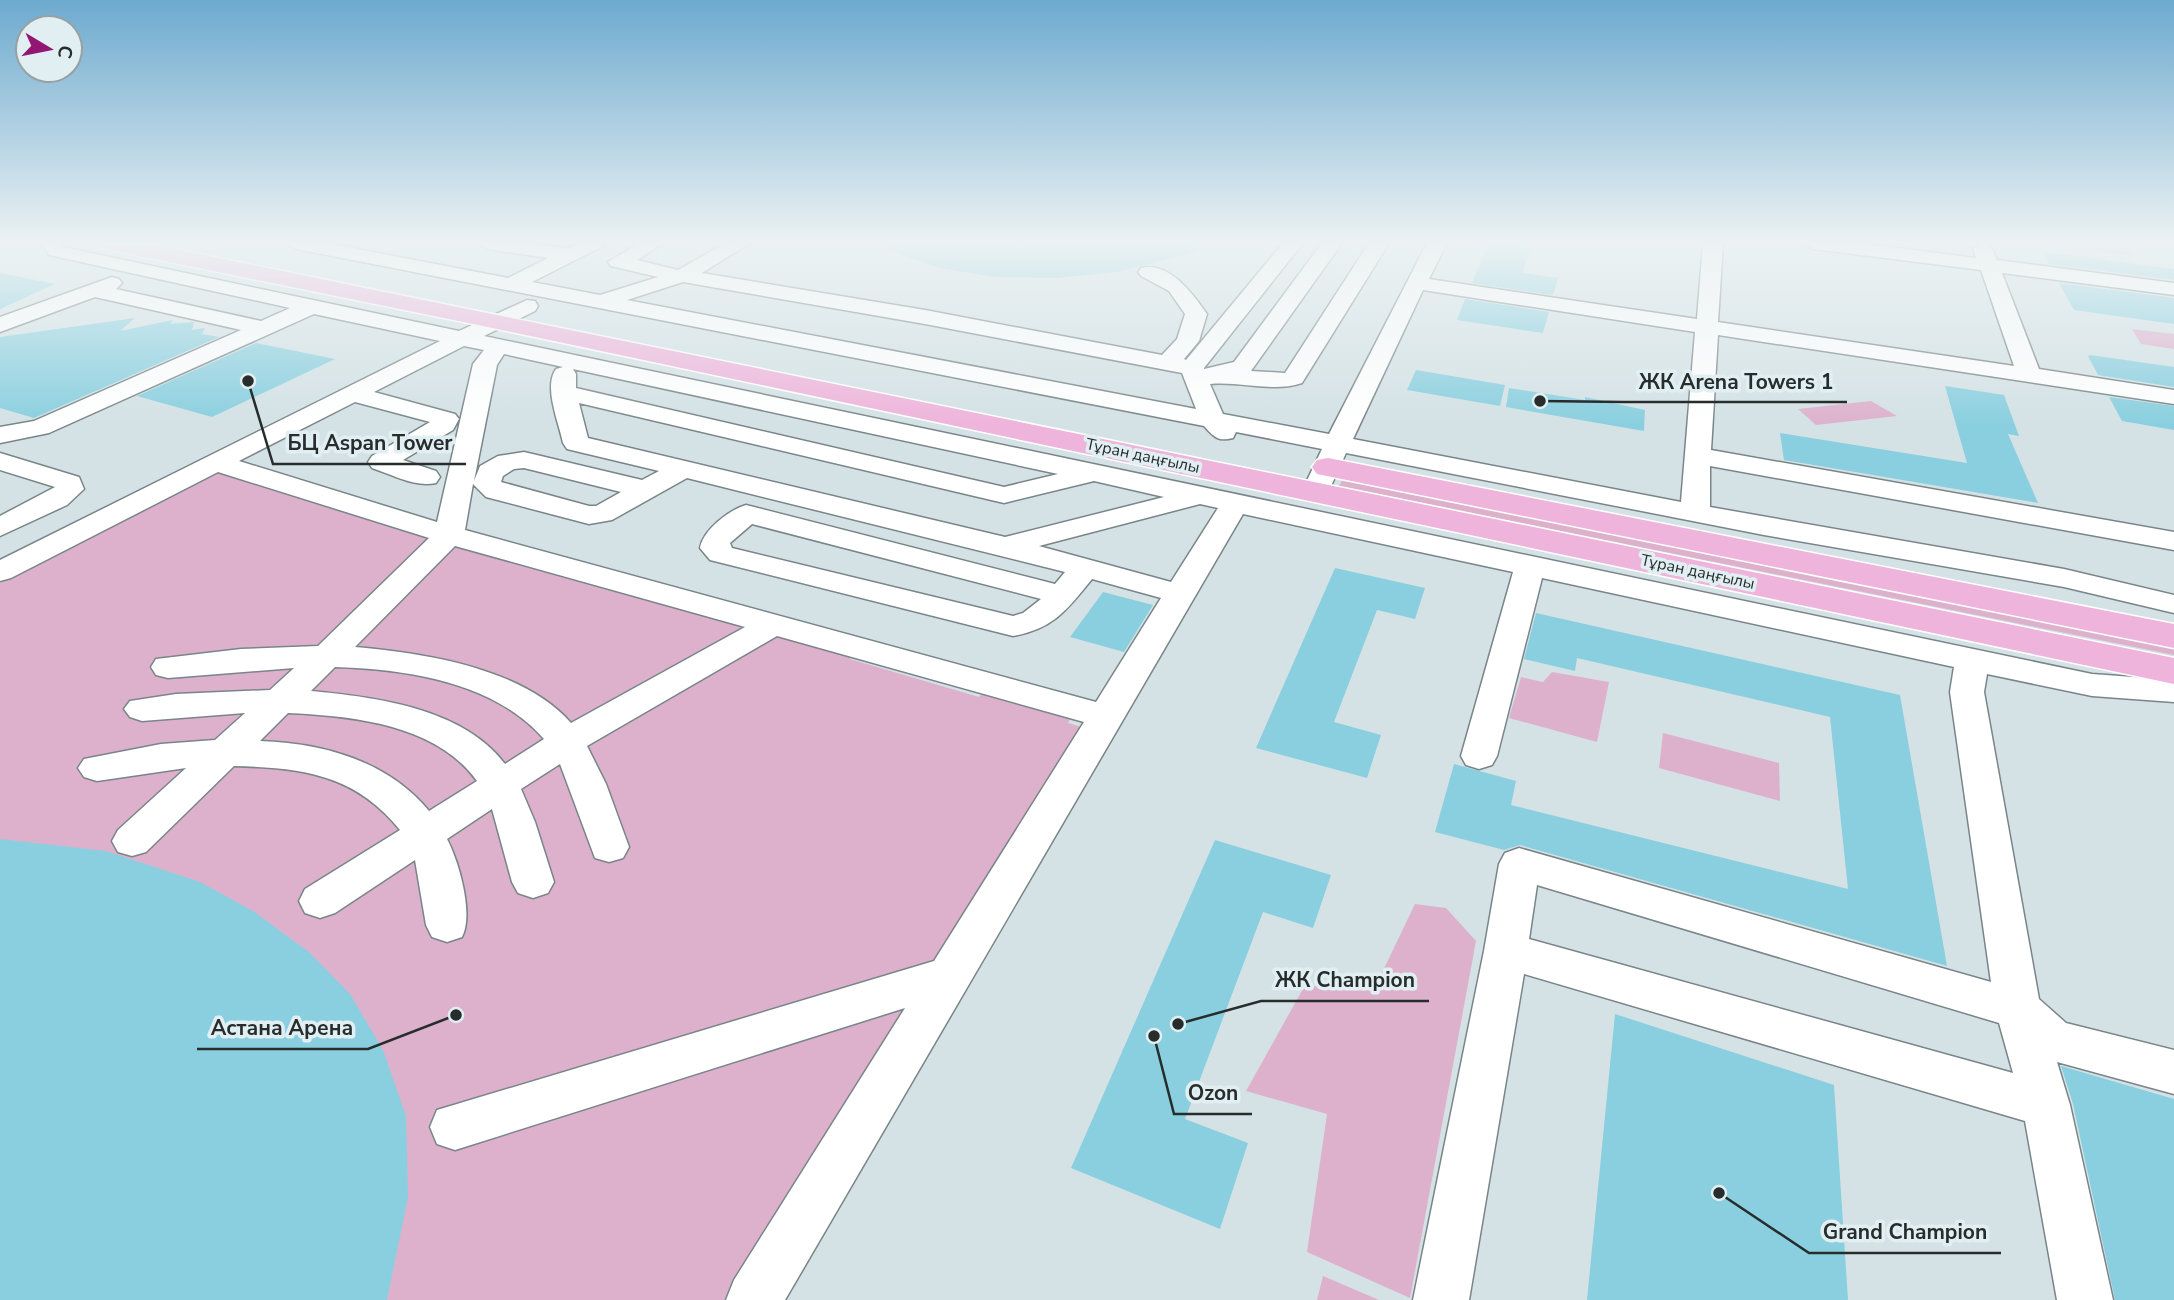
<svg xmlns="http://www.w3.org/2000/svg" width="2174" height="1300" viewBox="0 0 2174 1300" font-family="'Nunito Sans',sans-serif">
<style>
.green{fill:#ddb1cc}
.building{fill:#8acfdf}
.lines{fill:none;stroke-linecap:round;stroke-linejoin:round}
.minor-casing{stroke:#798588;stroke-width:3}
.major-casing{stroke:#fff;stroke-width:3}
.minor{fill:#fff;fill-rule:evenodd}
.major{fill:#efb4db;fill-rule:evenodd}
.labels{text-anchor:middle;stroke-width:7;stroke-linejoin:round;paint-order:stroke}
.far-street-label{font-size:16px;fill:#272c2d;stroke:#e1eff2}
.leader{fill:none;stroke:#272c2d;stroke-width:2.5}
.callout-dot{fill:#272c2d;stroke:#e1eff2;stroke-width:2.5}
.callout-label{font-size:21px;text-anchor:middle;font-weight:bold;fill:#272c2d;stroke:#e1eff2;stroke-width:7;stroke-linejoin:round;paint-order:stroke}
</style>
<rect width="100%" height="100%" fill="#d4e2e5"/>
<path class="green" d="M 2039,243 L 2125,243 L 2134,256 L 2040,244 Z
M 2132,329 L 2174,334 L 2174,349 L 2141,344 Z
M 1871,401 L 1897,416 L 1816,425 L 1798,409 Z
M 216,472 L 763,633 L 767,631 L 853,655 L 850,659 L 979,697 L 983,692 L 1071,717 L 1068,723 L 1089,729 L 735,1300 L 0,1300 L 0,583 Z
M 1343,479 L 2174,646 L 2174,655 L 1339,486 Z
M 1552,672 L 1609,682 L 1597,742 L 1509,718 L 1521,677 L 1543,682 Z
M 1663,733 L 1779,763 L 1780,801 L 1659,768 Z
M 1415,904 L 1446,908 L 1476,941 L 1410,1298 L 1307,1252 L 1327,1114 L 1246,1091 L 1304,987 L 1378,981 Z
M 1323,1276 L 1379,1300 L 1317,1300 Z"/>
<path class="building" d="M 878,243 L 1199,243 L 1200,251 L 1117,272 L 1057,278 L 994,277 L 939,268 L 878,246 Z
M 1489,243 L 1533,243 L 1522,273 L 1558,278 L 1553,295 L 1472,283 Z
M 2043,252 L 2174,269 L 2174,280 L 2049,264 Z
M 0,273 L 55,284 L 0,309 Z
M 2059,283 L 2174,298 L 2174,324 L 2074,310 Z
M 1465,299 L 1549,312 L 1543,333 L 1457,320 Z
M 135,318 L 120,331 L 173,320 L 170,324 L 194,322 L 192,330 L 205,328 L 202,334 L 219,337 L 34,418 L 0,408 L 0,337 Z
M 256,343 L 335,359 L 212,417 L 137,396 Z
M 2090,355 L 2174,367 L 2174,387 L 2098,375 L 2088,356 Z
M 1416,370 L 1505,385 L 1500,406 L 1407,390 Z
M 1945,386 L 2004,395 L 2019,436 L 2008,434 L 2038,503 L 1784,460 L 1780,433 L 1967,463 Z
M 1509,388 L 1585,400 L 1585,397 L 1645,410 L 1644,431 L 1506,407 Z
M 2109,397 L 2174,406 L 2174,430 L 2122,421 Z
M 1335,568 L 1425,588 L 1415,619 L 1377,610 L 1334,722 L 1381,735 L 1367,778 L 1256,748 Z
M 1103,592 L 1153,605 L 1124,652 L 1070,637 Z
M 1536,613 L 1900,695 L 1947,966 L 1520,845 L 1504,850 L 1435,832 L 1454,764 L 1516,781 L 1511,805 L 1848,889 L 1830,717 L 1577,658 L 1575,671 L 1524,659 Z
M 0,839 L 106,851 L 200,882 L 253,911 L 309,952 L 350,994 L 383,1050 L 406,1116 L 408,1197 L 387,1300 L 0,1300 Z
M 1215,840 L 1331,875 L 1313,928 L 1263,912 L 1185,1119 L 1248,1143 L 1220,1229 L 1071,1168 Z
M 1615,1014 L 1834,1085 L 1848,1300 L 1587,1300 Z
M 2061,1066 L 2174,1099 L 2174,1300 L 2115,1300 L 2073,1104 Z"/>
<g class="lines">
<defs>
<path id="minor" d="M 41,243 L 61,243 L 63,247 L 459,331 L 527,300 L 535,301 L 538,306 L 535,311 L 484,336 L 2092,674 L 2174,680 L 2174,702 L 2092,696 L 1987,674 L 1984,692 L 2039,999 L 2066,1023 L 2174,1050 L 2174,1094 L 2057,1062 L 2070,1105 L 2113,1300 L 2057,1300 L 2025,1121 L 1524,974 L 1469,1300 L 1413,1300 L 1484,951 L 1499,864 L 1505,853 L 1519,848 L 1991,982 L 1950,692 L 1954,667 L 1542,578 L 1497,756 L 1492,765 L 1479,769 L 1466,765 L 1461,756 L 1513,572 L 1243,514 L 785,1300 L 726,1300 L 734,1280 L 905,1008 L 455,1150 L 437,1144 L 430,1127 L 437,1110 L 934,961 L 1084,722 L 777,636 L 587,746 L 606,784 L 629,847 L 623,858 L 609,862 L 595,858 L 560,764 L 521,789 L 535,822 L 554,882 L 548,893 L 533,898 L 518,893 L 512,882 L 492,809 L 447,839 C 459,862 474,914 462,937 L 447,942 L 432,937 L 426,925 L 415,860 L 335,913 L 320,918 L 305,913 L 299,901 L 305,889 L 400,830 C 355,774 302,768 234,766 L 146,852 L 132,856 L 118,852 L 112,841 L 118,830 L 186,768 L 97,781 L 84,777 L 78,768 L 84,759 L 161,744 L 215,740 L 245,713 L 142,721 L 130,717 L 124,709 L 130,701 L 176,694 L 270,690 L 294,668 L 168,678 L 156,675 L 151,667 L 156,659 L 241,649 L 318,646 L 429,538 L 218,472 L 11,578 L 0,581 L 0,560 L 440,341 L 314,314 L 49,433 L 0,443 L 0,427 L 34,421 L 241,330 L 95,297 L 0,332 L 0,317 L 112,277 L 119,279 L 122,283 L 116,289 L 261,321 L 290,308 L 49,255 ZM 464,346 L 484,350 L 473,364 L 437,522 L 239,461 L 355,402 L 430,422 L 372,456 L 368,462 L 372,468 C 391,474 415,488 436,483 L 440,477 L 436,471 L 403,460 L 453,430 L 459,419 L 455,414 L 374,392 ZM 504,354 L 563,367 L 556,369 C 543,387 559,423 563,443 L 567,449 L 659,471 L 642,480 L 524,452 L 498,456 L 480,466 L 474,481 L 497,365 ZM 573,369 L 1058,474 L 1004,487 L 576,388 L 576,374 ZM 579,403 L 1004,503 L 1094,481 L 1164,497 L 1005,537 L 588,438 ZM 524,468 L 621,492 L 596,506 L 589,506 L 501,482 L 503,476 L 514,469 ZM 687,478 L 1065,572 L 1055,584 L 746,505 C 729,510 703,530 700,548 L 710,560 L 1013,636 C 1053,629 1067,610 1092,579 L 1161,598 L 1096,702 L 465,530 L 473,484 L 486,497 L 589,524 L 612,520 ZM 1200,504 L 1218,508 L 1171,582 L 1039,546 ZM 752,524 L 1041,599 L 1023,613 L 1013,616 L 732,548 L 730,543 ZM 455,546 L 745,627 L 571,723 C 523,668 424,653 355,647 ZM 335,667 C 405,669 495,682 544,739 L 505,764 C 463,708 375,697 311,691 ZM 288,713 C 352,716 436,724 477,781 L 429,811 C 388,761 323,743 260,741 ZM 1537,885 L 1999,1023 L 2013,1073 L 1529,939 Z
M 286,243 L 327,243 L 508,278 L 548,258 L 487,249 L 477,243 L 521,243 L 569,248 L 579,243 L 604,243 L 601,247 L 532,282 L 600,295 L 658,277 L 611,266 L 608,262 L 639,243 L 664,243 L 637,260 L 678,270 L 726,243 L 750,243 L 702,273 L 925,310 L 1162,355 L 1177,339 L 1185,314 L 1169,291 L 1141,276 L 1138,272 L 1141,268 C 1169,261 1193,294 1207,314 L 1199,341 L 1184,359 L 1186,360 L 1283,243 L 1303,243 L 1204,368 L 1204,369 L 1234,362 L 1322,243 L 1342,243 L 1251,371 L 1285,373 L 1369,243 L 1389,243 L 1302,383 C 1272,393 1242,381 1210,384 L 1223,414 L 1329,434 L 1427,243 L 1447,243 L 1429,279 L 1697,319 L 1703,243 L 1723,243 L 1718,322 L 2014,366 L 1981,270 L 1813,249 L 1803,243 L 1859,243 L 1976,258 L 1973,249 L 1983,243 L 1990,245 L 1997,260 L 2174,283 L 2174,295 L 2002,273 L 2039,369 L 2174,390 L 2174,404 L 1718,335 L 1711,450 L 2174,532 L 2174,550 L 1710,466 L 1710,507 L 2064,569 L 2174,595 L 2174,613 L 2064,587 L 1764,535 L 1346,453 L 1326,497 L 1316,499 L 1306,497 L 1302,491 L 1322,449 L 1236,432 L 1233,438 C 1218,442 1214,437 1204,426 L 296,249 ZM 683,282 L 925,324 L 1182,373 L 1196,409 L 627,300 ZM 1423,290 L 1695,332 L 1681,502 L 1353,439 Z
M 0,453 L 79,477 L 84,489 L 67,505 L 0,536 L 0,516 L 55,487 L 0,470 Z"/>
<path id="major" d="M 100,243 L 145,243 L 2174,658 L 2174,684 L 478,325 L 111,250 L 103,248 Z
M 1328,458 L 2174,624 L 2174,648 L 1317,474 L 1312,467 L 1317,460 Z"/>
</defs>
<use href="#minor" class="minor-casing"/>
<use href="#major" class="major-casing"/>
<use href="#minor" class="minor"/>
<use href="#major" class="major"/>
</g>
<linearGradient id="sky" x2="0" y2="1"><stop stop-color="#6daacf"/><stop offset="0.57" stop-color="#ecf2f3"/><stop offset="1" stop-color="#ecf2f3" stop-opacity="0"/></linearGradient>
<rect width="2174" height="425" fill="url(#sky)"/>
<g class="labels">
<g class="far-street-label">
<text transform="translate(1143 455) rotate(12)" y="6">Тұран даңғылы</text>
<text transform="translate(1698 571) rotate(12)" y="6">Тұран даңғылы</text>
</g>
</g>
<path class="leader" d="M1540 401L1624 402H1847M248 381L273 464H466M1178 1024L1261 1001H1429M456 1015L368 1049H197M1154 1036L1174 1114H1252M1719 1193L1809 1253H2001"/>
<g class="callout-dot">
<circle cx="1540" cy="401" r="7"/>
<circle cx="248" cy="381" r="7"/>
<circle cx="1178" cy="1024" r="7"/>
<circle cx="456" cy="1015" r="7"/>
<circle cx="1154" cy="1036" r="7"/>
<circle cx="1719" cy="1193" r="7"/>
</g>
<g class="callout-label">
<text x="1736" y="389">ЖК Arena Towers 1</text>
<text x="370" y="450">БЦ Aspan Tower</text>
<text x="1345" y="987">ЖК Champion</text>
<text x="282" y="1035">Астана Арена</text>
<text x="1213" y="1100">Ozon</text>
<text x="1905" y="1239">Grand Champion</text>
</g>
<g transform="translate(49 49) rotate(100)"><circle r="33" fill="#e1eff2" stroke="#97a1a3" stroke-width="2"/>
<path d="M0-5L12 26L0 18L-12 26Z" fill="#921673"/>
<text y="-10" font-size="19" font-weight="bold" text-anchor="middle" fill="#272c2d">С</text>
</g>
</svg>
